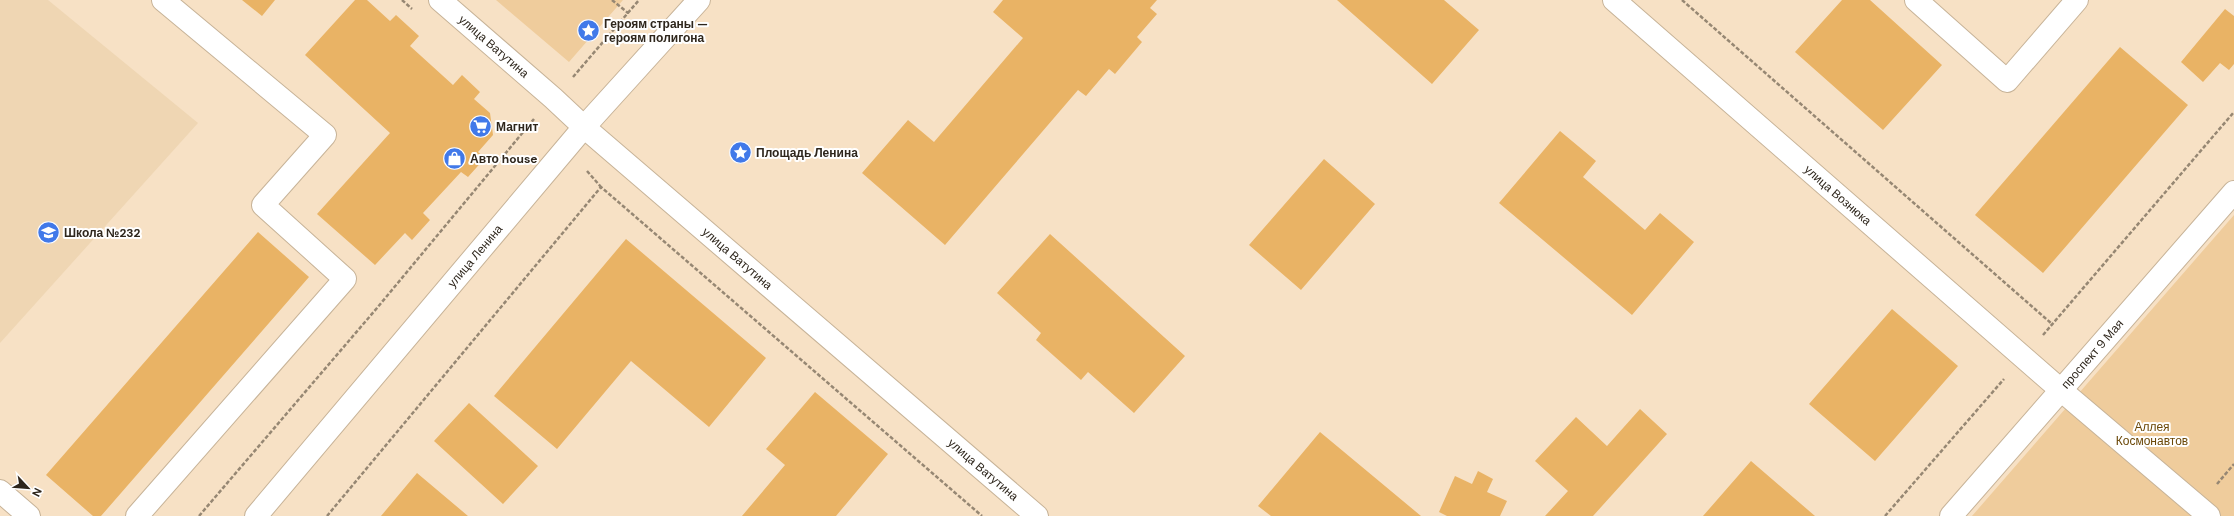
<svg xmlns="http://www.w3.org/2000/svg" width="2234" height="516" viewBox="0 0 2234 516" font-family="'DM Sans',sans-serif">
<style>
.built{fill:#efd6b3}
.green{fill:#efcc9c}
.building{fill:#e9b365}
.lines{fill:none;stroke-linecap:round;stroke-linejoin:round}
.minor-casing{stroke:#c7b398;stroke-width:24}
.path{stroke:#968773;stroke-width:2.5;stroke-dasharray:4 2;stroke-linecap:butt}
.minor{stroke:#fff;stroke-width:22}
.labels{text-anchor:middle;stroke-width:4;stroke-linejoin:round;paint-order:stroke}
.poi-label{font-size:12px;font-weight:bold;fill:#2e261c;stroke:#fff;text-anchor:start}
.street-label{font-size:12px;fill:#2e261c;stroke:#fff}
.park-label{font-size:12px;fill:#6b4808;stroke:#fff}
</style>
<rect width="100%" height="100%" fill="#f7e1c5"/>
<path class="built" d="M 0,0 L 48,0 L 198,123 L 0,343 Z"/>
<path class="green" d="M 496,0 L 623,0 L 569,62 Z
M 2234,215 L 2234,516 L 1972,516 Z"/>
<path class="building" d="M 242,0 L 275,0 L 262,16 Z
M 355,0 L 367,0 L 390,21 L 396,15 L 419,36 L 410,46 L 453,85 L 462,75 L 480,92 L 474,99 L 490,113 L 493,135 L 478,152 L 485,158 L 468,177 L 461,172 L 423,213 L 430,220 L 412,240 L 405,233 L 375,265 L 317,214 L 390,133 L 305,55 Z
M 1003,0 L 1157,0 L 1150,8 L 1157,14 L 1137,37 L 1142,42 L 1115,74 L 1109,69 L 1086,96 L 1078,90 L 945,245 L 862,173 L 908,120 L 934,142 L 1023,38 L 993,12 Z
M 1337,0 L 1444,0 L 1479,30 L 1432,84 Z
M 1842,0 L 1870,0 L 1942,65 L 1883,130 L 1795,52 Z
M 2225,9 L 2234,16 L 2234,64 L 2229,70 L 2220,63 L 2203,82 L 2181,62 Z
M 2120,47 L 2188,105 L 2043,273 L 1975,215 Z
M 1560,131 L 1596,161 L 1583,177 L 1645,230 L 1660,213 L 1694,242 L 1632,315 L 1499,203 Z
M 1324,159 L 1375,204 L 1301,290 L 1249,245 Z
M 258,232 L 309,277 L 101,516 L 93,516 L 46,475 Z
M 1050,234 L 1185,356 L 1134,413 L 1088,372 L 1081,380 L 1036,340 L 1041,333 L 997,293 Z
M 626,239 L 766,358 L 709,427 L 631,361 L 557,449 L 494,396 Z
M 1892,309 L 1958,366 L 1875,461 L 1809,404 Z
M 815,392 L 888,454 L 836,516 L 742,516 L 785,465 L 766,449 Z
M 469,403 L 538,466 L 503,504 L 434,441 Z
M 1640,409 L 1667,434 L 1593,516 L 1545,516 L 1568,491 L 1535,461 L 1576,417 L 1607,446 Z
M 1320,432 L 1421,516 L 1271,516 L 1258,506 Z
M 1751,461 L 1815,516 L 1703,516 Z
M 1478,471 L 1493,479 L 1487,492 L 1507,501 L 1500,516 L 1447,516 L 1439,512 L 1455,476 L 1472,484 Z
M 417,473 L 468,516 L 381,516 Z"/>
<g class="lines">
<defs>
<g id="minor">
<path id="s1" d="M 440,0 L 553,98 L 584,127 L 1037,516"/>
<path id="s2" d="M 1614,0 L 2062,391 L 2209,516"/>
<path d="M 1916,0 L 2007,81 L 2077,0"/>
<path d="M 0,491 L 29,516"/>
<path d="M 137,516 L 345,279 L 263,205 L 325,135 L 163,0"/>
<path id="s3" d="M 256,516 L 584,127 L 699,0"/>
<path id="s4" d="M 1951,516 L 2234,192"/>
</g>
</defs>
<use href="#minor" class="minor-casing"/>
<path class="path" d="M 402,0 L 412,9
M 612,0 L 628,13
M 1682,0 L 2052,324
M 573,77 L 639,0
M 587,171 L 601,187
M 2043,335 L 2234,112
M 2217,484 L 2234,464
M 199,516 L 377,308 L 534,119
M 327,516 L 601,187 L 982,516
M 1885,516 L 2004,379"/>
<use href="#minor" class="minor"/>
</g>
<defs>
<symbol id="sight-disc" viewBox="-11 -11 22 22"><circle r="9.5" fill="#4179e9" stroke="#fff"/><path d="M0-6L1.8-2.2L6-1.7L2.9 1.2L3.7 5.4L0 3.3L-3.7 5.4L-2.9 1.2L-6-1.7L-1.8-2.2Z" fill="#fff"/></symbol>
<symbol id="supermarket-disc" viewBox="-11 -11 22 22"><circle r="9.5" fill="#4179e9" stroke="#fff"/><path d="M-6-5.5h2.5l.6 2H6L4.5 2H-2.5L-4.4-4H-6ZM-1.5 3.2a1.3 1.3 0 1 0 .1 0ZM3 3.2a1.3 1.3 0 1 0 .1 0Z" fill="#fff"/></symbol>
<symbol id="shop-disc" viewBox="-11 -11 22 22"><circle r="9.5" fill="#4179e9" stroke="#fff"/><path d="M-5-2.5h2.3a2.7 3.5 0 0 1 5.4 0H5L5.5 6h-11ZM-1.5-2.5h3a1.5 2.3 0 0 0-3 0Z" fill="#fff"/></symbol>
<symbol id="school-disc" viewBox="-11 -11 22 22"><circle r="9.5" fill="#4179e9" stroke="#fff"/><path d="M0-5L7-2L0 1L-7-2ZM-4 1L0 2.5L4 1V4Q0 6-4 4Z" fill="#fff"/></symbol>
</defs>
<g fill-rule="evenodd">
<use href="#sight-disc" x="576" y="18" width="25" height="25"/>
<use href="#supermarket-disc" x="468" y="114" width="25" height="25"/>
<use href="#sight-disc" x="728" y="140" width="25" height="25"/>
<use href="#shop-disc" x="442" y="146" width="25" height="25"/>
<use href="#school-disc" x="36" y="220" width="25" height="25"/>
</g>
<g class="labels">
<g class="poi-label">
<text x="604" y="28">Героям страны —<tspan x="604" dy="14">героям полигона</tspan></text>
<text x="496" y="131">Магнит</text>
<text x="756" y="157">Площадь Ленина</text>
<text x="470" y="163">Авто house</text>
<text x="64" y="237">Школа №232</text>
</g>
<g class="street-label">
<text dy="4" stroke="none"><textPath href="#s1" startOffset="71">улица Ватутина</textPath></text>
<text dy="4" stroke="none"><textPath href="#s2" startOffset="297">улица Вознюка</textPath></text>
<text dy="4" stroke="none"><textPath href="#s3" startOffset="340">улица Ленина</textPath></text>
<text dy="4" stroke="none"><textPath href="#s1" startOffset="394">улица Ватутина</textPath></text>
<text dy="4" stroke="none"><textPath href="#s4" startOffset="215">проспект 9 Мая</textPath></text>
<text dy="4" stroke="none"><textPath href="#s1" startOffset="718">улица Ватутина</textPath></text>
</g>
<g class="park-label">
<text x="2152" y="431">Аллея<tspan x="2152" dy="14">Космонавтов</tspan></text>
</g>
</g>
<g transform="translate(28 488) rotate(116)" stroke="#ffffff" stroke-width="3" paint-order="stroke">
<path d="M0-3L7 15L0 10L-7 15Z" fill="#2e261c"/>
<text y="-6" font-size="11" font-weight="bold" text-anchor="middle" fill="#2e261c">N</text>
</g>
</svg>
